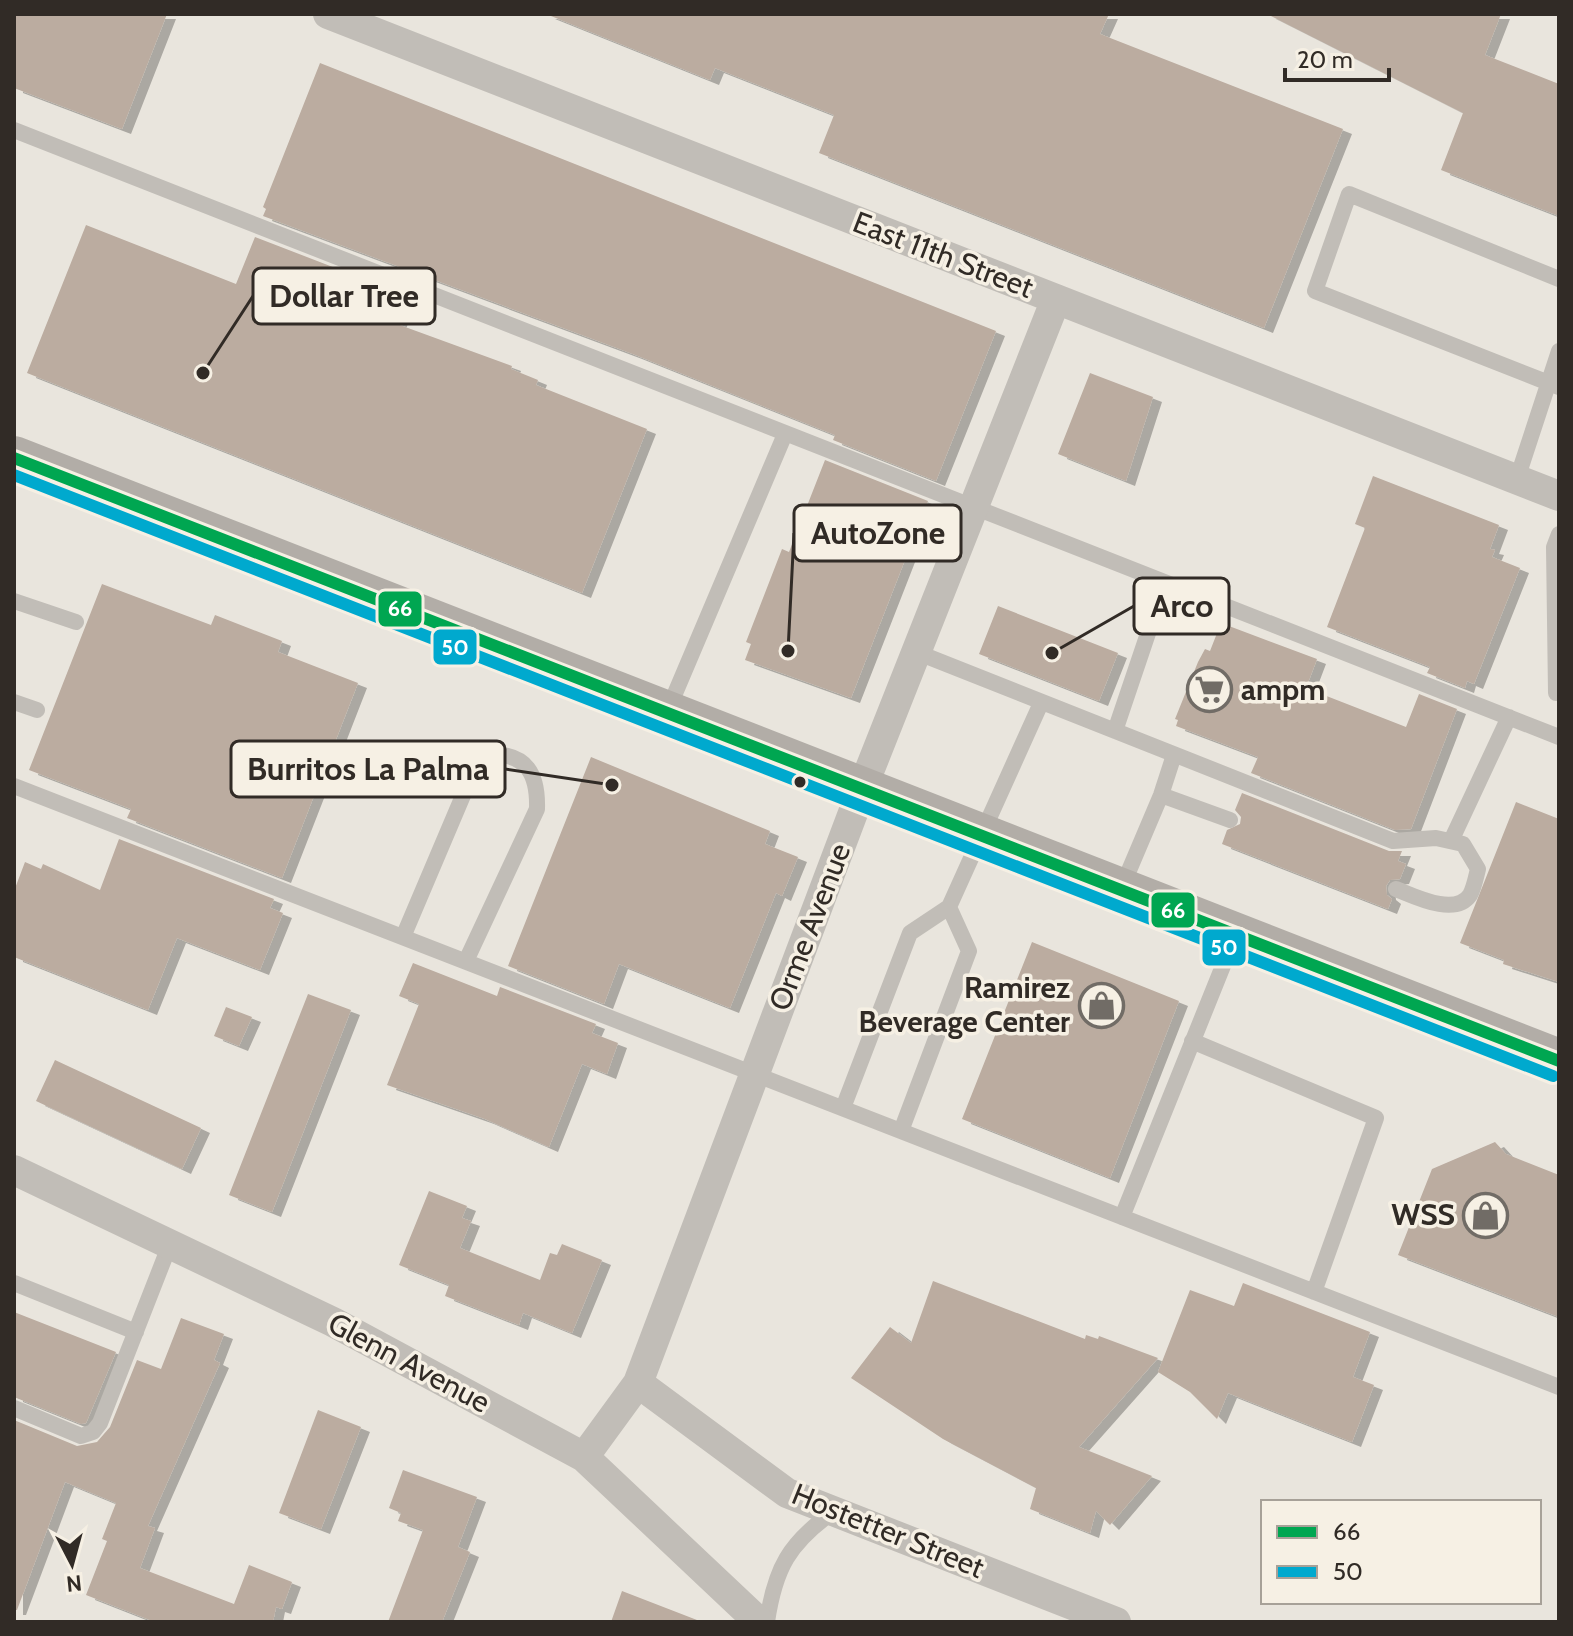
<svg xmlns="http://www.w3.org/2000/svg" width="1573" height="1636" viewBox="0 0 1573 1636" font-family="Cabin,sans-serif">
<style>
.building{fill:#bbaca0;filter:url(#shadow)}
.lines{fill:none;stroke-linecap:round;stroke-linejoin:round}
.lane{stroke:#c1bdb7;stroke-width:16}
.street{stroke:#c1bdb7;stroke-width:30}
.secondary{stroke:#b2ada7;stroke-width:44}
.bus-1-casing{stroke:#f6f0e4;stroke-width:18}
.bus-2-casing{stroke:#f6f0e4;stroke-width:18}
.bus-1{stroke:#00a651;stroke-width:12}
.bus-2{stroke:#00a9ce;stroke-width:12}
.bus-dot{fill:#312b26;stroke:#f6f0e4;stroke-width:3}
.labels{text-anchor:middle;stroke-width:7;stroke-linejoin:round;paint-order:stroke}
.street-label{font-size:30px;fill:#312b26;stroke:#f6f0e4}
.poi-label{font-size:30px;font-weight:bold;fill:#312b26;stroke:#f6f0e4;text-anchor:end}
.leader{fill:none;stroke:#312b26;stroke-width:3}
.callout-dot{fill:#312b26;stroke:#f6f0e4;stroke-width:3}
.callout{fill:#f6f0e4;stroke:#312b26;stroke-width:3}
.callout-label{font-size:32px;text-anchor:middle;font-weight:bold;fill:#312b26}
.line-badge{stroke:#f6f0e4;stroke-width:3}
.badge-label{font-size:22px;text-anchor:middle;font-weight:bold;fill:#fff}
</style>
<defs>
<filter id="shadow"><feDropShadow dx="9" dy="5" stdDeviation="0" flood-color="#0004"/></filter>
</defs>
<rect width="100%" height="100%" fill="#e9e5dd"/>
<path class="building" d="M 14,14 L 167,14 L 122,129 L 14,88 Z
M 546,14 L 1109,14 L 1100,34 L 1343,129 L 1264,328 L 819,153 L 834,115 L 715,68 L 710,80 Z
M 1267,14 L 1501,14 L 1485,55 L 1559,84 L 1559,216 L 1441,170 L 1463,113 Z
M 320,63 L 996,331 L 936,481 L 833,440 L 835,435 L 633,354 L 263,216 L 266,209 L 263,207 Z
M 86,225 L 236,284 L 255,237 L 408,296 L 397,324 L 512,366 L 511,369 L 538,380 L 536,385 L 647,429 L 582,593 L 27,373 Z
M 1090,373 L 1153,397 L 1126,481 L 1058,454 Z
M 825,460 L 928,501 L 851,698 L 745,660 L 751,644 L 746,642 L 782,549 L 789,552 Z
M 1373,476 L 1499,525 L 1490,549 L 1495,550 L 1492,557 L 1520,568 L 1474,684 L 1467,681 L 1465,688 L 1427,673 L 1430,667 L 1327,627 L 1365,528 L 1355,524 Z
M 102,584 L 211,625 L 215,615 L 282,641 L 278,652 L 358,683 L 282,878 L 127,818 L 131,809 L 29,770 Z
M 998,606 L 1118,653 L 1099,701 L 979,654 Z
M 1221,623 L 1317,659 L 1306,688 L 1406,727 L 1419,694 L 1457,709 L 1411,829 L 1395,830 L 1251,773 L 1258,757 L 1176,726 L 1178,720 L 1175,719 L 1198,662 L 1205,649 L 1210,651 Z
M 591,757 L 770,831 L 765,844 L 798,857 L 782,896 L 776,893 L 730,1008 L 619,964 L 604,1004 L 508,966 Z
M 1242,793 L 1389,851 L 1402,851 L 1398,861 L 1406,864 L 1400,879 L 1390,880 L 1386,886 L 1387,895 L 1392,899 L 1388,909 L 1222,844 L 1227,830 L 1240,824 L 1241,817 L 1235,810 Z
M 1516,802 L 1559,819 L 1559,982 L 1503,964 L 1504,960 L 1460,943 Z
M 119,839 L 274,899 L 270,908 L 283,913 L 260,970 L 177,938 L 148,1010 L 14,957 L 14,891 L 25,862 L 41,869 L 43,864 L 100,890 Z
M 1032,942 L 1179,1001 L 1110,1178 L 962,1119 Z
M 413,963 L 497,996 L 500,987 L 596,1024 L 592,1033 L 618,1043 L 607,1074 L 582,1064 L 549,1147 L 485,1119 L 387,1085 L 419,1004 L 399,996 Z
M 308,994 L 351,1010 L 272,1212 L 229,1195 Z
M 226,1007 L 252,1017 L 239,1046 L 214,1036 Z
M 55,1060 L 201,1128 L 182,1169 L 36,1101 Z
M 1495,1142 L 1506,1154 L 1559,1175 L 1559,1317 L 1398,1255 L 1432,1169 Z
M 429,1191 L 467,1206 L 462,1218 L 471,1221 L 460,1248 L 540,1280 L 550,1253 L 557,1255 L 562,1244 L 602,1260 L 572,1333 L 523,1313 L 519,1325 L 445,1296 L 449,1285 L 399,1265 Z
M 933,1281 L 1085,1339 L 1086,1335 L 1098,1339 L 1099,1336 L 1158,1358 L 1079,1447 L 1152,1476 L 1110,1525 L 1096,1511 L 1090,1533 L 1030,1509 L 1036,1488 L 943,1439 L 851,1378 L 890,1327 L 911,1343 Z
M 1243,1283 L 1370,1332 L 1353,1377 L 1374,1385 L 1352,1442 L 1228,1393 L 1217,1419 L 1190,1392 L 1158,1372 L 1190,1290 L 1234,1306 Z
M 14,1312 L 116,1352 L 86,1423 L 81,1424 L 14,1397 Z
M 181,1318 L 224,1334 L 214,1360 L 220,1363 L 148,1526 L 155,1528 L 140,1568 L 234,1604 L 249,1565 L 292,1582 L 282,1609 L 276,1607 L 273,1622 L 155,1622 L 86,1595 L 107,1541 L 102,1539 L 116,1503 L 65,1482 L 17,1610 L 14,1610 L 14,1420 L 77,1446 L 97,1442 L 110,1427 L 137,1360 L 161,1369 Z
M 318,1410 L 361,1427 L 321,1529 L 279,1513 Z
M 403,1470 L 477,1497 L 458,1547 L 470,1552 L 442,1622 L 388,1622 L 423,1530 L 398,1521 L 401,1513 L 389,1508 Z
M 622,1591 L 697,1620 L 697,1622 L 611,1622 Z"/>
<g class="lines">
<path class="lane" d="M 14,130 L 1559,737
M 1559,279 L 1349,194 L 1315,291 L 1559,387
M 1517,479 L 1559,351
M 14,601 L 76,622
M 916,652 L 1393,841 L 1436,838 L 1463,844 L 1478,869 C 1476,877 1474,888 1470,895 C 1455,917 1414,896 1396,889
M 1556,693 L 1554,547 L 1559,534
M 14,702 L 37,710
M 668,710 L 785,434
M 1115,731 L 1165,583
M 14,786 L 1559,1387
M 1161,795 L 1230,820
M 1451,841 L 1509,717
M 1122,887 L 1161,795 L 1174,755
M 403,937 L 473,772 L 490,754 C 527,754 538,774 537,809 L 466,961
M 1192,1041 L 1376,1118 L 1314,1292
M 843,1108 L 910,933 L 949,907 L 1041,703
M 901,1131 L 969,951 L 949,907
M 1122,1217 L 1235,936
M 14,1283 L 136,1332
M 14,1408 L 81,1436 L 93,1432 L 100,1423 L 170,1244
M 767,1622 C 775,1568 789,1543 834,1511"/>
<path class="street" d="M 328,14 L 1559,496
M 14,1170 L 333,1322 L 584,1457 L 759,1622
M 638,1383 L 787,1493 L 1116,1622
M 584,1457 L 638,1383 L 862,789 L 1056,299"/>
<path class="secondary" d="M 14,458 L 1559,1061"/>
<defs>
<path id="bus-1" d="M 14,458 L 1559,1061"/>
<path id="bus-2" d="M 14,475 L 1553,1076"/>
</defs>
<use href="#bus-1" class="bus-1-casing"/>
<use href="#bus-2" class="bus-2-casing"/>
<use href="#bus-1" class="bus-1"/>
<use href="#bus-2" class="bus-2"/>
</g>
<defs>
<symbol id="supermarket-ring" viewBox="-11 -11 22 22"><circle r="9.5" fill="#f6f0e4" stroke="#716c66" stroke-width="1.5"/><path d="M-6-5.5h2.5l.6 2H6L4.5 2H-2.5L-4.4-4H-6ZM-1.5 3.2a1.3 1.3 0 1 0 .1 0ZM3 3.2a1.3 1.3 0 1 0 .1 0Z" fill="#716c66"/></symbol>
<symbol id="shop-ring" viewBox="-11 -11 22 22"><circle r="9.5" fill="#f6f0e4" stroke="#716c66" stroke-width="1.5"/><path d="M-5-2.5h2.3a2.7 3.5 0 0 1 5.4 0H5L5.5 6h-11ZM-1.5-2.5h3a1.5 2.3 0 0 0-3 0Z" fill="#716c66"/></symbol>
</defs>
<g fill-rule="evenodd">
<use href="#supermarket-ring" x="1184" y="664" width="51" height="51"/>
<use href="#shop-ring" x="1076" y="980" width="51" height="51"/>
<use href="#shop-ring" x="1460" y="1190" width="51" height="51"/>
</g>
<circle class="bus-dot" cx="800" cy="782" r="7"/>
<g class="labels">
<g class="street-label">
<text transform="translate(943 255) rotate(21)" y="10">East 11th Street</text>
<text transform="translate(810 927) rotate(-69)" y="10">Orme Avenue</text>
<text transform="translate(409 1363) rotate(28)" y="10">Glenn Avenue</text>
<text transform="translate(888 1531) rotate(22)" y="10">Hostetter Street</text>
</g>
<g class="poi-label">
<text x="1241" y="700" text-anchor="start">ampm</text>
<text x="1070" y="998">Ramirez<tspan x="1070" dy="34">Beverage Center</tspan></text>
<text x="1455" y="1225">WSS</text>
</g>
</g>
<path class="leader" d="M203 373L253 296M788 651L794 533M1052 653L1134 606M612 785L505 769"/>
<g class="callout-dot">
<circle cx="203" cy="373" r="8"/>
<circle cx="788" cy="651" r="8"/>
<circle cx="1052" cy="653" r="8"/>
<circle cx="612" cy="785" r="8"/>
</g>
<g class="callout">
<rect x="253" y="268" width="182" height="56" rx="8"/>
<rect x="794" y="505" width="167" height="56" rx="8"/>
<rect x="1134" y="578" width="95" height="56" rx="8"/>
<rect x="231" y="741" width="274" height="56" rx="8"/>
</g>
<g class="callout-label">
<text x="344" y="307">Dollar Tree</text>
<text x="878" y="544">AutoZone</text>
<text x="1182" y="617">Arco</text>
<text x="368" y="780">Burritos La Palma</text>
</g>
<g class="line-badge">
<rect x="377" y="590" width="46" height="38" rx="8" fill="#00a651"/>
<rect x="432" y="628" width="46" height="38" rx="8" fill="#00a9ce"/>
<rect x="1150" y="891" width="46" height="38" rx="8" fill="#00a651"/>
<rect x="1201" y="928" width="46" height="39" rx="8" fill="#00a9ce"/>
</g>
<g class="badge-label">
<text x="400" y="616">66</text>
<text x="455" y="655">50</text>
<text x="1173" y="918">66</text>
<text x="1224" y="955">50</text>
</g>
<rect width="1573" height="1636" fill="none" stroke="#312b26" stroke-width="32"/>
<rect x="1261" y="1500" width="280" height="104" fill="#f6f0e4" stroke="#a7a198" stroke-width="2"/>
<rect x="1277" y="1526" width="40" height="12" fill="#00a651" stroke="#a7a198" stroke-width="2"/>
<text x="1333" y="1540" font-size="24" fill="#312b26">66</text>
<rect x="1277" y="1566" width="40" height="12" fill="#00a9ce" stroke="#a7a198" stroke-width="2"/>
<text x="1333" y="1580" font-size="24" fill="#312b26">50</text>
<g transform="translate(72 1564) rotate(174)" stroke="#f6f0e4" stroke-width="6" paint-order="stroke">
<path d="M0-6L14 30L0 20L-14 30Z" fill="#312b26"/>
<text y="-12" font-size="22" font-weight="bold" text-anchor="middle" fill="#312b26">N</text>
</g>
<path d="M1285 68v12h104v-12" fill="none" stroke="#312b26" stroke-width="4"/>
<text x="1297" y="68" font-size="24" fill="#312b26" stroke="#f6f0e4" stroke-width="6" paint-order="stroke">20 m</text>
</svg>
